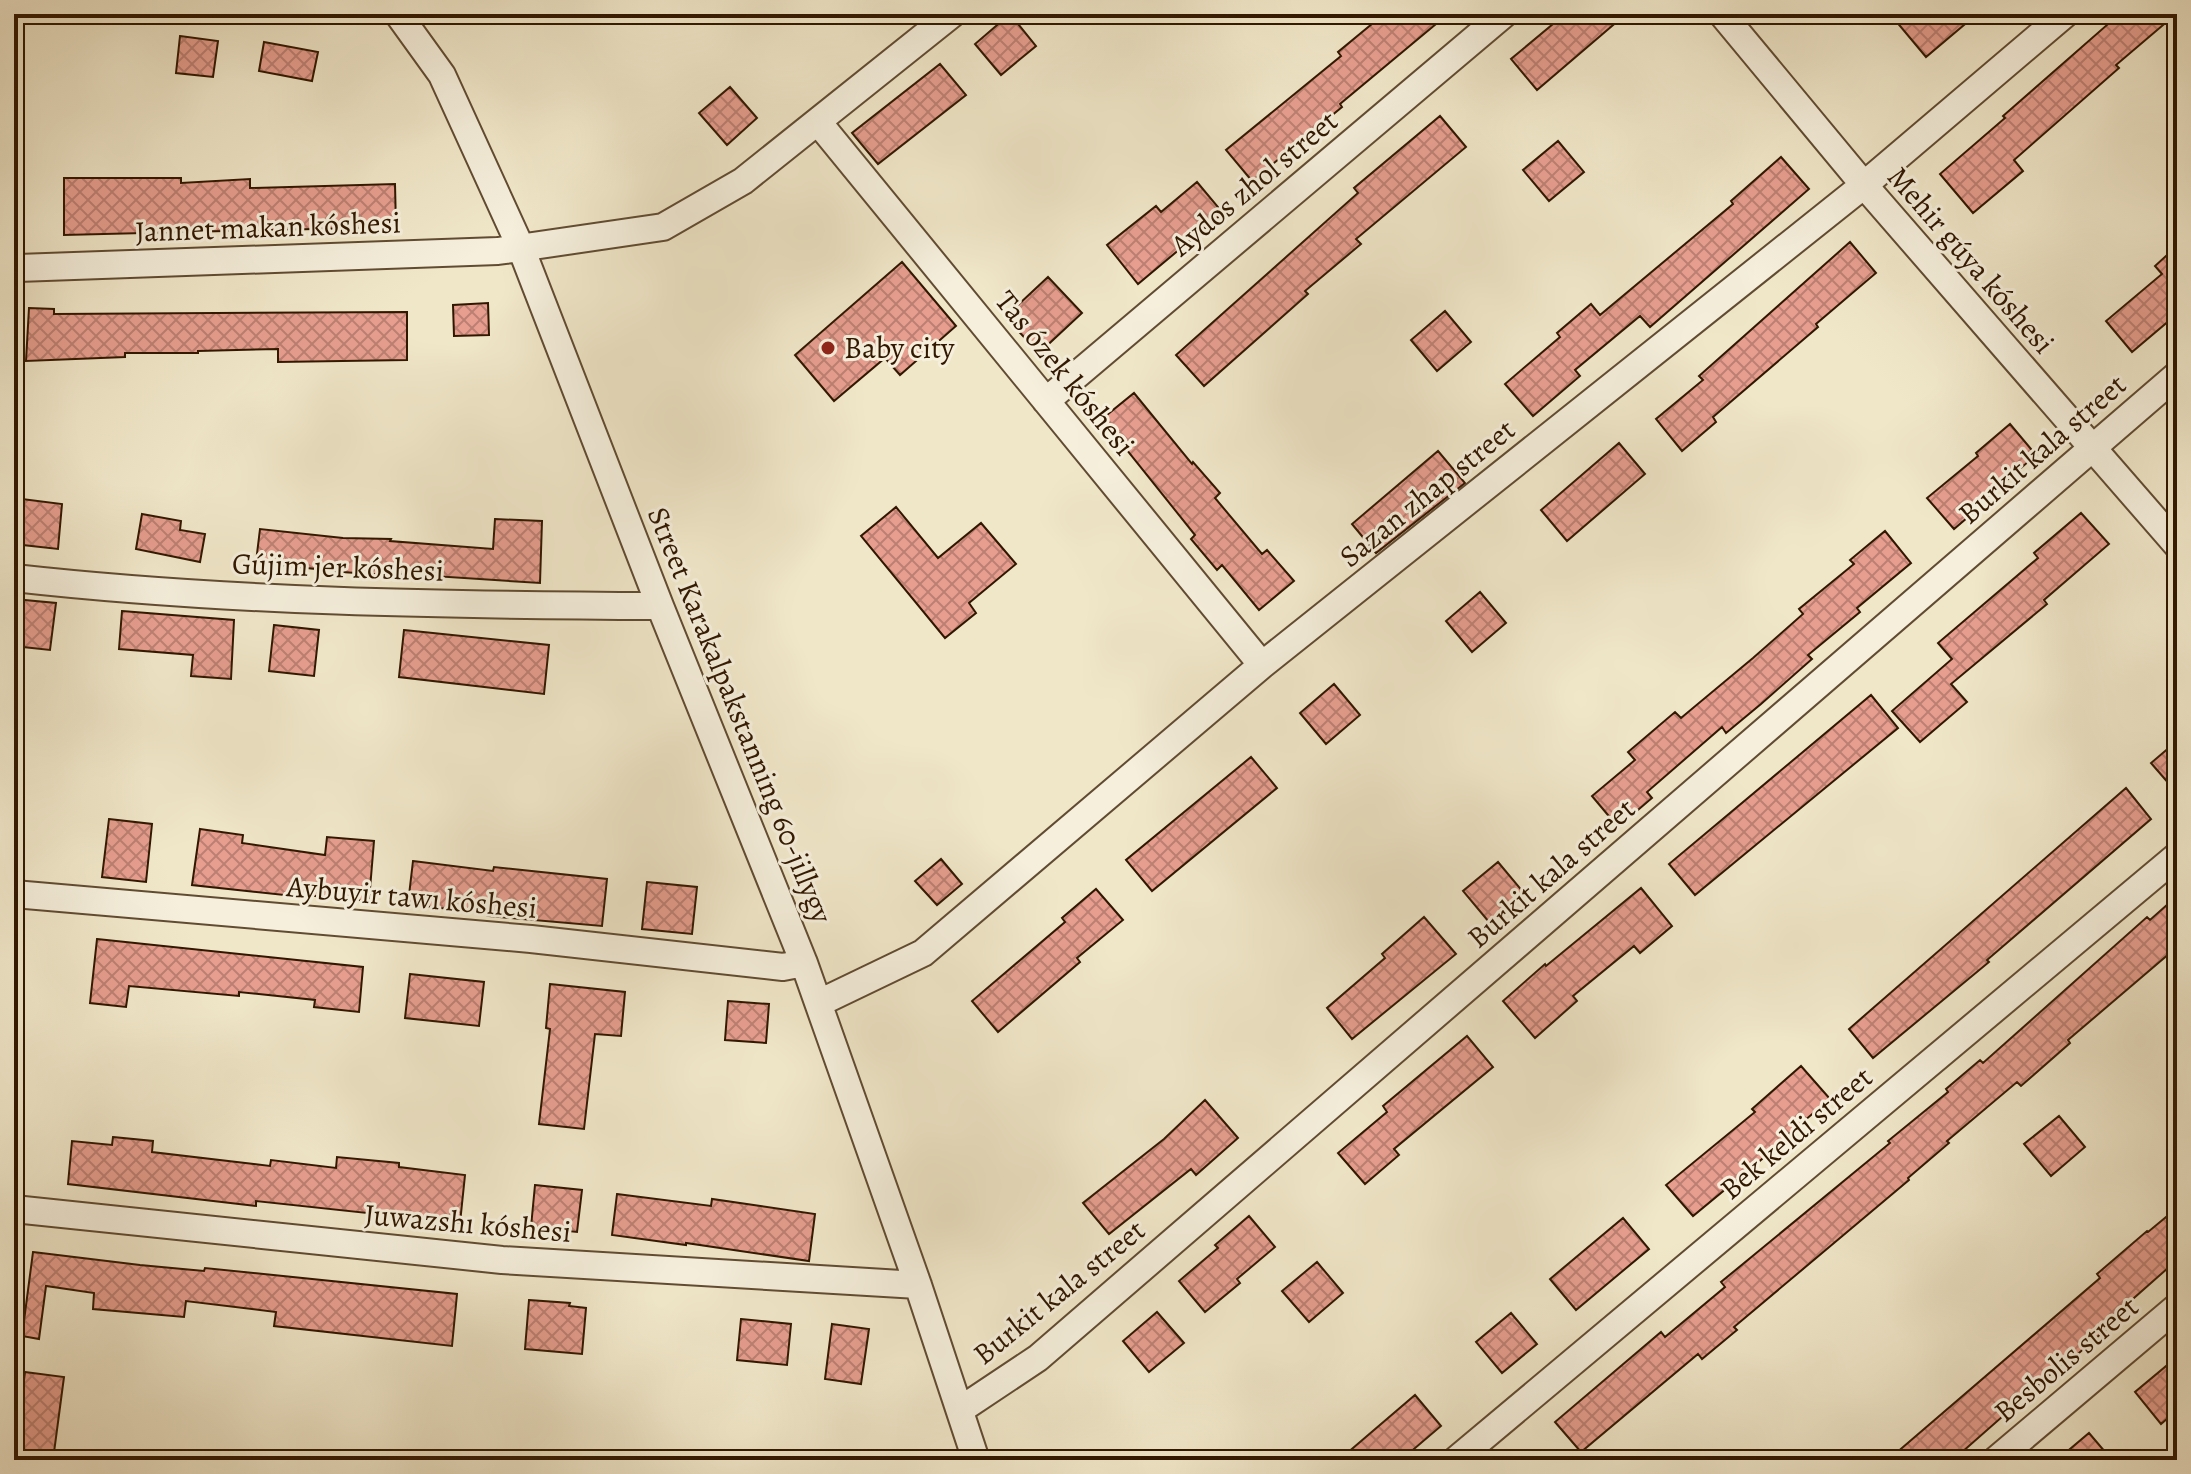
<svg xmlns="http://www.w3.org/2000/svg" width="2191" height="1474" viewBox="0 0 2191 1474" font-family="Alegreya,serif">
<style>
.building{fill:url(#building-cross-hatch);stroke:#311700;stroke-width:2}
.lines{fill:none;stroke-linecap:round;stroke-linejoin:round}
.minor-casing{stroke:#614b32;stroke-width:30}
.minor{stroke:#f5efdc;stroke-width:26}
.rail{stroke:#311700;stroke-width:6;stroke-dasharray:14 14;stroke-linecap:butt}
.poi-dot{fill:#8f2418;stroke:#f5efdc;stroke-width:3}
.labels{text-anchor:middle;stroke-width:6;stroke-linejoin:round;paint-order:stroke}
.street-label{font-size:30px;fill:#311700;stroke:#f5efdc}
.poi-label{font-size:30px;fill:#311700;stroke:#f5efdc;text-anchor:start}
</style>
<defs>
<pattern id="building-cross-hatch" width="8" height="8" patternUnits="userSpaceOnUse" patternTransform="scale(2)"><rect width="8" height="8" fill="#e79e8f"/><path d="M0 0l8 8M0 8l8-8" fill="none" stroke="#bc8072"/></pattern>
</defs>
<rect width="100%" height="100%" fill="#f0e7c9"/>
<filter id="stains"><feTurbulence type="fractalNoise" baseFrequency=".0025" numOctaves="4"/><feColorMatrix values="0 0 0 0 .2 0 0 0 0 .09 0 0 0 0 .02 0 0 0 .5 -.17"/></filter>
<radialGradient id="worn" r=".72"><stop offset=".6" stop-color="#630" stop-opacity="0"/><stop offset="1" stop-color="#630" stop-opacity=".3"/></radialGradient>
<path class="building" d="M 1010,14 L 1036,46 L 1001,75 L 975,44 Z
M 1384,14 L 1448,14 L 1340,104 L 1342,107 L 1252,181 L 1226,150 L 1341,56 L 1338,52 Z
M 1565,14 L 1626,14 L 1537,90 L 1511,59 Z
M 1890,14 L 1977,14 L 1926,57 Z
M 2098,14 L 2176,14 L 2116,65 L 2119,68 L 2014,160 L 2023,171 L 1973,213 L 1940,174 L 2005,118 L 2003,116 L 2107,25 Z
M 180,36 L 218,41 L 213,77 L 176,73 Z
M 264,42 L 318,52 L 312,81 L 259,71 Z
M 940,64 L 966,95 L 878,164 L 852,133 Z
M 730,87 L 757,118 L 727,145 L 699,113 Z
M 1440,116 L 1466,147 L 1356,239 L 1361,244 L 1305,291 L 1308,294 L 1204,386 L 1176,355 L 1358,193 L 1354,188 Z
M 1558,141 L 1584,172 L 1549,201 L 1523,170 Z
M 1781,157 L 1809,189 L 1650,327 L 1640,316 L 1575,370 L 1580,376 L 1533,416 L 1505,384 L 1560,337 L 1557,333 L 1591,304 L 1600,315 L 1733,204 L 1731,201 Z
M 64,178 L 181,178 L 181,183 L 250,179 L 250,188 L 395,184 L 396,227 L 64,235 Z
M 1197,182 L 1223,213 L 1138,284 L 1107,245 L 1156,206 L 1161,212 Z
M 1850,242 L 1876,273 L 1816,324 L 1818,327 L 1713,417 L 1716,422 L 1682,451 L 1656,419 L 1703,380 L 1699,376 Z
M 2177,246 L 2177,314 L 2132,352 L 2106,321 L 2162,274 L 2155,266 Z
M 902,262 L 956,326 L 900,375 L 885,358 L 834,401 L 795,355 Z
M 1048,277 L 1082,313 L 1039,353 L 1005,317 Z
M 488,303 L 489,335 L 454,336 L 453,305 Z
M 29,308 L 54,309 L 54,314 L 407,312 L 407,360 L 278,362 L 278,349 L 198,351 L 198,353 L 125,353 L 125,357 L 26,361 Z
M 1445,311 L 1471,342 L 1437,371 L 1411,340 Z
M 1134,393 L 1192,464 L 1193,462 L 1220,493 L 1215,498 L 1262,554 L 1267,550 L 1294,581 L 1259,610 L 1222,565 L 1217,570 L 1191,539 L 1195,535 L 1102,419 Z
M 2010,424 L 2036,455 L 1986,498 L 1988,500 L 1954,529 L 1927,498 L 1978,456 L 1976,453 Z
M 1619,443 L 1645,474 L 1567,541 L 1541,510 Z
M 1438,451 L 1465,483 L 1376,553 L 1352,524 Z
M 14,498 L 62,504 L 58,549 L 14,544 Z
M 896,507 L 938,558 L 981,523 L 1016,564 L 969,603 L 976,613 L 945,638 L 861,536 Z
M 2081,513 L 2109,544 L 2044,600 L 2047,604 L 1951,684 L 1967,702 L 1920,742 L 1892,711 L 1952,659 L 1938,643 L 2038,558 L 2034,553 Z
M 142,514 L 181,521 L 180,530 L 205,534 L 200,562 L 136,549 Z
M 495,519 L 542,521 L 540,583 L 388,573 L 388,575 L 341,572 L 256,562 L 260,529 L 343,538 L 391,539 L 390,541 L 493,549 Z
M 1885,531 L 1911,563 L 1857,608 L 1860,612 L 1808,655 L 1812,659 L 1761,704 L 1726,733 L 1722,727 L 1647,792 L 1652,798 L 1618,827 L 1592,796 L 1635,760 L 1628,752 L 1675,712 L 1681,718 L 1753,658 L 1803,614 L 1799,609 L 1854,564 L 1850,560 Z
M 1480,592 L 1506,623 L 1472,652 L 1446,621 Z
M 14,599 L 56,603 L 50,650 L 14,646 Z
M 122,611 L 234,620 L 231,679 L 191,676 L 193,655 L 119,649 Z
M 274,625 L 319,630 L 314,676 L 269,671 Z
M 404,630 L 549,645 L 544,694 L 399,677 Z
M 1334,684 L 1360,715 L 1326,744 L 1300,713 Z
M 1871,695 L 1898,728 L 1695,895 L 1669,864 Z
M 2177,741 L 2177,793 L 2151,763 Z
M 1251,757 L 1277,788 L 1152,891 L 1126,860 Z
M 2126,788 L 2151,819 L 1987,960 L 1989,962 L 1873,1058 L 1849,1029 Z
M 109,819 L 152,824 L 146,882 L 102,877 Z
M 200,829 L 243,835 L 242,843 L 325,855 L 327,837 L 374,841 L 369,901 L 304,895 L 303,897 L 192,885 Z
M 941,859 L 962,884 L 937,905 L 915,881 Z
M 413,861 L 493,871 L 494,867 L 607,879 L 602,926 L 488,916 L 489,914 L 408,904 Z
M 1498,862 L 1524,893 L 1489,922 L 1463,891 Z
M 647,882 L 697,887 L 692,934 L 642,929 Z
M 1641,888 L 1672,926 L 1640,953 L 1634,946 L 1573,996 L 1577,1001 L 1535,1038 L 1503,1001 L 1545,964 L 1546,966 Z
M 1096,889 L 1123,920 L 1077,958 L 1080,962 L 998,1032 L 972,1001 L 1065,922 L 1062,918 Z
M 2177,896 L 2177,947 L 2068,1040 L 2070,1043 L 2021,1086 L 2017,1082 L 1947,1141 L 1949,1143 L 1908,1178 L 1909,1180 L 1734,1327 L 1737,1330 L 1702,1359 L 1698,1354 L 1581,1452 L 1555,1422 L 1661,1332 L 1665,1337 L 1725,1287 L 1721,1282 L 1890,1143 L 1888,1141 L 1948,1092 L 1946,1089 L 1980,1060 L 1983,1063 L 2147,917 L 2150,920 Z
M 1424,917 L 1456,954 L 1352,1039 L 1327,1008 L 1385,958 L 1382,954 Z
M 97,939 L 363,967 L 359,1012 L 314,1007 L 315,1000 L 239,992 L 239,996 L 129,986 L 126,1007 L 90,1003 Z
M 410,974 L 484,982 L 479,1026 L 405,1018 Z
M 550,984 L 625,992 L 621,1036 L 595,1034 L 584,1129 L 539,1124 L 550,1029 L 546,1028 Z
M 728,1001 L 769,1004 L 766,1043 L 725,1040 Z
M 1467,1036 L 1493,1067 L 1394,1149 L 1399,1155 L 1365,1184 L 1338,1153 L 1387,1112 L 1383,1106 Z
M 1801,1066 L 1830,1099 L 1778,1143 L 1779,1145 L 1693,1216 L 1666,1185 L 1755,1112 L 1752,1109 Z
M 1205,1100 L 1238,1138 L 1196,1175 L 1191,1169 L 1109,1234 L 1083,1203 L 1164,1139 Z
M 2059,1116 L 2085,1147 L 2051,1176 L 2024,1144 Z
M 113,1137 L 153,1141 L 152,1152 L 270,1166 L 271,1160 L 336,1168 L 337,1157 L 399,1163 L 399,1167 L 465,1175 L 460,1223 L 256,1201 L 256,1206 L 68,1184 L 72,1141 L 112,1145 Z
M 535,1185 L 582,1190 L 577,1232 L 531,1227 Z
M 617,1194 L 711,1206 L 712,1199 L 815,1214 L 809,1261 L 686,1243 L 686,1245 L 612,1235 Z
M 2177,1208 L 2177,1260 L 2117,1313 L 2120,1317 L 2071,1360 L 2069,1358 L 1953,1460 L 1888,1460 L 2100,1278 L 2097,1274 L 2147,1231 L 2148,1232 Z
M 1249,1216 L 1275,1247 L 1237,1279 L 1240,1283 L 1205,1312 L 1179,1281 L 1218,1248 L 1215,1245 Z
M 1623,1218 L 1649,1249 L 1576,1310 L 1550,1279 Z
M 33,1252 L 140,1265 L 204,1271 L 205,1268 L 457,1294 L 452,1346 L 274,1326 L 276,1312 L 186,1301 L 184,1317 L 93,1309 L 94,1293 L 46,1286 L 39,1339 L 22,1336 Z
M 1317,1262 L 1343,1293 L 1309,1322 L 1282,1291 Z
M 529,1300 L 570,1303 L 569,1306 L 586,1308 L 582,1354 L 525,1349 Z
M 1157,1312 L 1184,1343 L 1149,1372 L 1123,1341 Z
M 1511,1313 L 1537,1344 L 1502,1373 L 1476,1342 Z
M 741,1319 L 791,1324 L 787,1365 L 737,1360 Z
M 832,1324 L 869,1329 L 861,1384 L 825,1379 Z
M 2177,1357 L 2177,1410 L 2161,1424 L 2135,1392 Z
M 25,1372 L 64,1377 L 53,1460 L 17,1460 L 24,1410 L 20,1410 Z
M 1415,1395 L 1441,1426 L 1401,1460 L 1339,1460 Z
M 2089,1433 L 2112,1460 L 2057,1460 Z"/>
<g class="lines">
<defs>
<path id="minor" d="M 398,14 L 442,75 L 521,248 L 660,606 L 804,963 L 918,1285 L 976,1460
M 1722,14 L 1864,185 L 2177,545
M 818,122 L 1262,665
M 18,268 L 498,251 L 663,227 L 743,181 L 952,14
M 1046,401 L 1504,14
M 14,578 C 229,602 445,605 660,606
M 14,894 L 531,939 L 783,967 L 804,963
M 819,1003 L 923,953 L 1262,665 L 1864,185 L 2065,14
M 14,1209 L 502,1260 L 918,1285
M 960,1410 L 1038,1358 L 2177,375
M 1456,1460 L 2177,856
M 1996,1460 L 2177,1307"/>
</defs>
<use href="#minor" class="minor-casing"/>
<use href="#minor" class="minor"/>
<path class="rail" d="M 14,26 L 16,14"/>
</g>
<circle class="poi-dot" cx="828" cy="348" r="8"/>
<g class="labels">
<g class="street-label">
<text transform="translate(1254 183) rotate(-40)" y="10">Aydos zhol street</text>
<text transform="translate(268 227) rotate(-2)" y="10">Jannet makan kóshesi</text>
<text transform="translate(1971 260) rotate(49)" y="10">Mehir gúyа kóshesi</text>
<text transform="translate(1065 373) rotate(51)" y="10">Tas ózek kóshesi</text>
<text transform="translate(2042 449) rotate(-41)" y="10">Burkit kala street</text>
<text transform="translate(1427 493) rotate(-39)" y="10">Sazan zhap street</text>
<text transform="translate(338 567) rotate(2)" y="10">Gújim jer kóshesi</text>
<text transform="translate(740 715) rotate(68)" y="10">Street Karakalpakstanning 60-jillygy</text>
<text transform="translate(1551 873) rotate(-41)" y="10">Burkit kala street</text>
<text transform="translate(412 897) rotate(5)" y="10">Aybuyir tawı kóshesi</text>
<text transform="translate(1796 1133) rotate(-40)" y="10">Bek keldi street</text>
<text transform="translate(468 1223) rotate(5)" y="10">Juwazshı kóshesi</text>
<text transform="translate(1059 1292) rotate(-39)" y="10">Burkit kala street</text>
<text transform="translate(2066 1359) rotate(-40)" y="10">Besbolis street</text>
</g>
<g class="poi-label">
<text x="844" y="358">Baby city</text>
</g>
</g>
<rect width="2191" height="1474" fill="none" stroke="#f0e7c9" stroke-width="48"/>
<rect x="16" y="16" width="2159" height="1442" fill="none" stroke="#311700" stroke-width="4"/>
<rect x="24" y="24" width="2143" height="1426" fill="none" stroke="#311700" stroke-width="2"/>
<rect width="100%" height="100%" filter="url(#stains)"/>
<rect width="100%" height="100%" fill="url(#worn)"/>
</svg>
